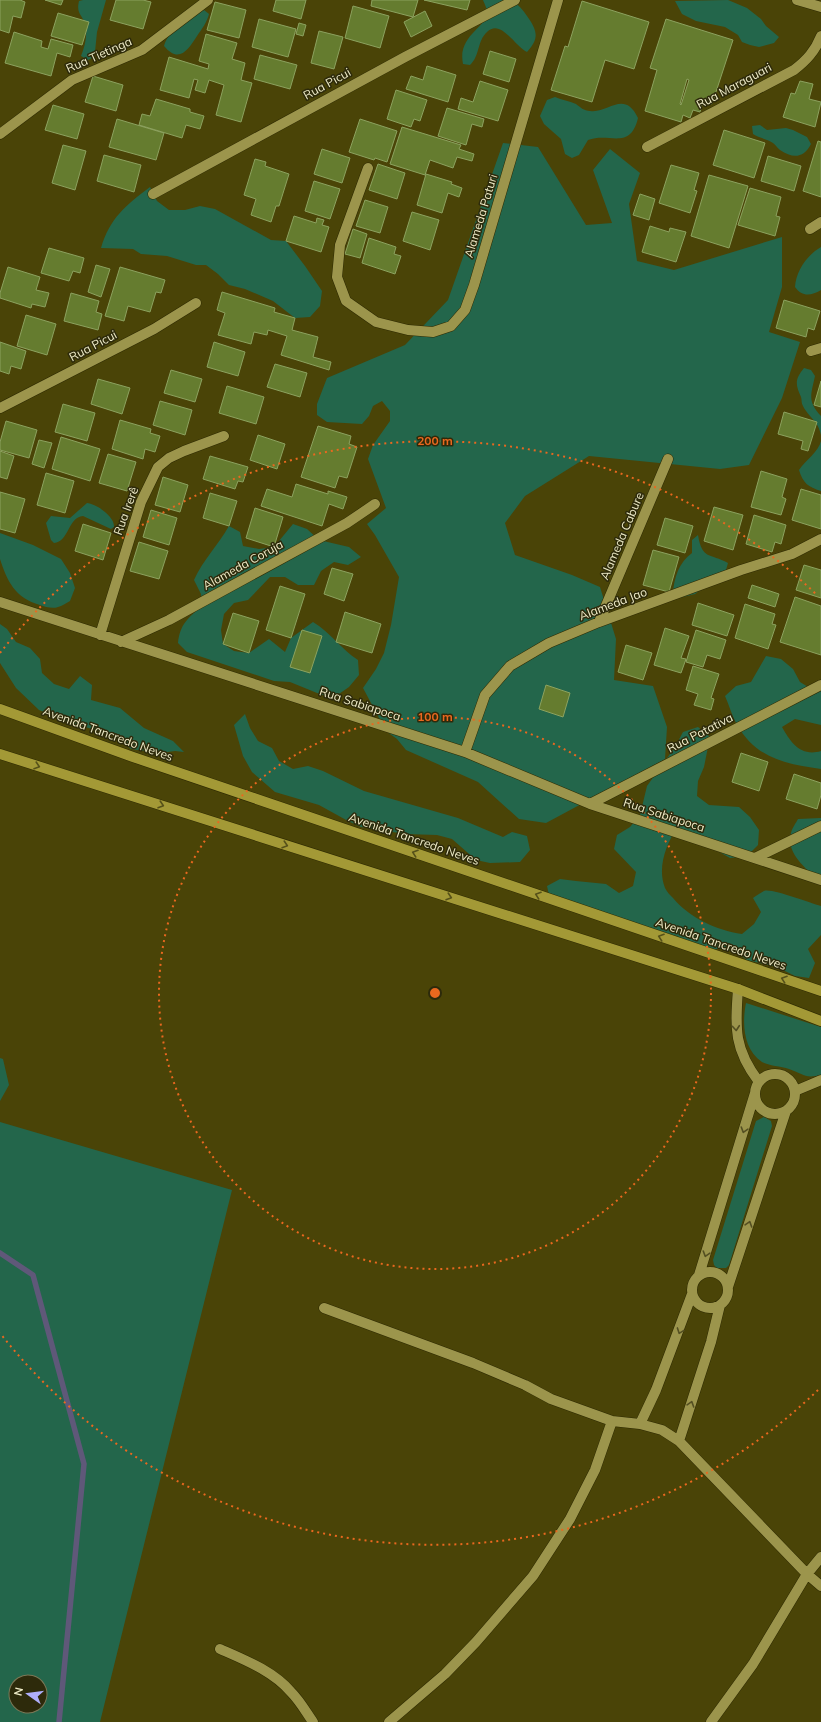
<svg xmlns="http://www.w3.org/2000/svg" width="821" height="1722" viewBox="0 0 821 1722" font-family="Mulish,sans-serif">
<style>
.green{fill:#23664b;fill-rule:evenodd}
.lines{fill:none;stroke-linecap:round;stroke-linejoin:round}
.stream{stroke:#5f5879;stroke-width:5.5}
.building{fill:#657c2f;stroke:#8ca25f;fill-rule:evenodd}
.minor-casing{stroke:#2e2a02;stroke-width:11}
.major-casing{stroke:#2e2a02;stroke-width:11}
.minor{stroke:#9c954c;stroke-width:10}
.major{stroke:#a39936;stroke-width:10}
.oneway{stroke:#56511a}
.oneway2{stroke:#544f22}
.ring{fill:none;stroke:#e9681f;stroke-width:2;stroke-dasharray:2 4}
.labels{text-anchor:middle;stroke-width:3;stroke-linejoin:round;paint-order:stroke}
.street-label{font-size:12px;fill:#eeebc7;stroke:#2d2a0b}
.centre{fill:#e9681f;stroke:#2d2a0b;stroke-width:2}
.ring-label{font-size:12px;text-anchor:middle;font-weight:bold;fill:#e9681f;stroke:#2d2a0b;stroke-width:3;stroke-linejoin:round;paint-order:stroke}
</style>
<rect width="100%" height="100%" fill="#4a4407"/>
<path class="green" d="M 83,0 L 106,0 L 97,32 L 95,52 L 92,58 L 88,60 L 81,56 C 85,46 88,34 85,24 C 82,14 76,14 79,1 Z
M 483,0 C 489,0 506,0 511,0 C 518,4 523,10 527,16 C 537,30 540,38 527,52 C 515,47 501,18 487,32 C 477,41 480,56 470,65 L 463,64 C 457,35 488,27 487,12 C 487,8 484,3 483,0 Z
M 728,0 L 747,8 L 761,19 L 766,26 L 779,37 L 774,43 L 759,47 L 750,45 L 742,42 L 738,35 L 725,27 L 696,21 L 682,14 L 675,1 Z
M 204,10 L 209,14 C 207,22 202,29 197,36 C 188,50 179,64 164,46 C 169,29 188,16 204,10 Z
M 555,97 C 562,100 569,101 576,104 C 580,107 584,111 590,111 C 608,114 624,89 638,118 C 630,151 610,132 588,140 L 579,155 L 572,158 L 565,154 L 561,139 L 544,124 L 540,116 L 547,100 Z
M 760,125 L 767,130 L 786,128 L 793,130 L 807,137 L 811,144 C 804,158 793,159 780,150 C 777,148 776,145 773,143 C 767,139 759,138 753,134 L 752,126 Z
M 503,143 L 538,147 L 586,225 L 612,223 L 593,170 L 610,149 L 640,173 L 629,204 L 637,261 L 674,270 L 782,237 L 782,287 L 769,332 L 800,342 L 782,398 L 749,465 L 720,469 L 589,456 L 525,496 L 505,523 L 515,555 L 572,575 L 600,587 L 616,639 L 614,680 L 653,686 L 667,727 L 665,759 L 546,823 L 519,819 L 478,782 L 406,750 L 397,739 L 386,731 L 363,688 L 376,669 L 384,653 L 391,625 L 399,577 L 375,535 L 367,524 L 386,508 L 368,459 L 373,445 L 390,421 L 390,411 L 382,401 L 373,406 L 369,416 L 362,424 L 327,422 L 317,415 L 317,404 L 327,378 L 405,345 L 448,300 Z
M 150,187 L 157,201 L 169,210 L 185,210 L 200,206 L 215,209 L 271,240 L 286,241 L 305,266 L 322,291 L 320,306 L 310,317 L 295,318 L 273,301 L 245,289 L 229,285 L 218,274 L 206,265 L 196,265 L 167,256 L 141,254 L 133,249 L 101,248 C 110,218 125,206 150,187 Z
M 821,247 L 821,290 C 811,296 802,297 795,287 C 796,271 807,255 821,247 Z
M 804,368 L 811,370 L 815,376 C 811,395 807,401 821,416 L 821,435 C 818,420 809,418 803,406 C 801,403 802,400 801,397 C 795,384 795,379 804,368 Z
M 821,441 L 821,491 C 808,487 803,483 799,470 C 805,461 819,451 821,441 Z
M 87,503 C 97,504 115,517 114,527 L 111,529 L 83,516 C 68,517 69,542 54,543 L 51,540 L 46,523 L 51,516 L 70,518 Z
M 293,524 L 307,529 L 319,540 L 349,547 L 361,557 L 348,565 L 334,562 L 321,571 L 314,585 L 298,585 L 285,577 L 270,577 L 248,600 L 234,603 L 224,614 L 221,630 L 223,644 L 234,651 L 249,653 L 269,639 L 285,652 L 291,638 L 313,622 C 331,633 341,649 358,660 L 359,675 L 349,687 L 336,696 L 322,695 L 290,682 L 274,681 L 187,652 L 178,643 C 180,624 188,618 202,606 L 201,594 L 194,580 C 203,560 218,545 229,526 L 240,532 L 243,546 L 259,549 L 274,547 Z
M 0,533 L 33,545 L 61,559 L 70,573 L 75,588 L 70,601 C 66,603 62,606 58,607 C 53,609 45,607 40,605 C 15,598 7,581 0,559 C 0,552 0,541 0,533 Z
M 698,535 C 702,560 710,553 728,563 L 726,570 L 695,594 L 679,598 L 673,593 C 674,578 679,562 692,553 L 692,540 Z
M 0,624 L 7,629 L 16,642 L 30,648 L 40,659 L 42,673 L 54,684 L 69,689 L 80,676 L 92,685 L 91,700 L 120,708 L 144,728 L 173,741 L 184,752 L 175,751 L 160,753 L 131,749 L 114,735 L 67,722 L 39,710 L 16,688 L 0,663 Z
M 766,656 L 781,659 L 793,669 L 800,682 L 813,690 L 821,687 L 821,725 L 795,719 L 782,727 C 791,743 801,757 821,751 L 821,769 C 786,764 757,759 737,725 C 732,716 729,705 725,696 L 736,686 L 751,682 Z
M 245,714 L 250,728 L 258,741 L 272,748 L 279,761 L 293,769 L 308,766 L 323,771 L 364,791 L 458,818 L 503,837 L 512,832 L 527,836 L 530,850 L 520,862 L 490,863 L 476,860 L 452,839 L 437,835 L 405,834 L 361,827 L 348,821 L 319,805 L 275,792 L 252,772 L 243,756 L 234,725 Z
M 698,727 L 710,737 L 704,767 L 698,781 L 697,796 L 709,805 L 739,807 L 750,817 L 759,830 L 758,845 L 747,856 L 730,858 L 677,828 C 666,844 657,868 665,888 C 667,892 670,895 673,898 C 690,918 716,930 742,934 L 754,924 L 761,912 L 753,898 C 756,896 760,893 764,891 C 772,888 809,903 821,906 L 821,935 L 808,949 L 815,963 L 809,978 L 795,976 L 777,967 L 747,960 L 735,951 L 721,949 L 705,949 L 690,945 L 677,936 L 663,933 L 550,900 L 547,886 L 560,879 L 576,881 L 606,884 L 619,893 L 633,886 L 636,872 L 614,849 L 617,835 L 630,827 L 640,815 L 647,786 L 675,747 L 683,732 Z
M 821,818 L 821,882 C 807,870 785,853 791,833 C 792,828 796,823 798,819 Z
M 746,1003 L 821,1027 L 821,1075 C 804,1079 804,1074 789,1069 C 781,1066 769,1066 762,1062 C 743,1049 742,1023 746,1003 Z
M 0,1058 L 3,1059 L 9,1085 L 0,1101 Z
M 764,1117 L 771,1121 L 772,1126 L 729,1265 L 726,1268 L 717,1268 L 714,1265 L 713,1260 L 756,1121 Z
M 0,1122 L 232,1190 L 100,1722 L 0,1722 ZM 16,1682 L 40,1682 L 40,1706 L 16,1706 Z"/>
<g class="lines">
<path class="stream" d="M 0,1253 L 33,1275 L 84,1464 L 59,1722"/>
</g>
<path class="building" d="M 0,0 L 20,0 L 25,2 L 21,18 L 13,16 L 9,33 L 0,30 Z
M 45,0 L 63,0 L 61,5 Z
M 116,0 L 143,0 L 151,2 L 143,29 L 110,20 Z
M 276,0 L 306,0 L 301,19 L 273,11 Z
M 372,0 L 418,0 L 413,17 L 371,6 Z
M 424,0 L 470,0 L 467,10 Z
M 582,1 L 649,22 L 634,69 L 605,60 L 592,102 L 551,90 L 565,46 L 568,47 Z
M 215,2 L 246,10 L 239,38 L 207,30 Z
M 353,6 L 389,16 L 380,48 L 345,38 Z
M 425,11 L 432,26 L 411,37 L 404,22 Z
M 58,13 L 89,22 L 82,45 L 51,36 Z
M 259,19 L 296,29 L 288,57 L 252,47 Z
M 666,19 L 733,40 L 712,104 L 703,101 L 700,112 L 693,110 L 690,118 L 683,115 L 681,122 L 645,111 L 657,70 L 650,68 ZM 687,79 L 689,80 L 681,105 L 680,104 Z
M 299,23 L 306,25 L 303,36 L 296,34 Z
M 319,31 L 343,37 L 334,69 L 311,63 Z
M 14,32 L 42,41 L 41,47 L 48,49 L 51,39 L 73,45 L 70,57 L 57,53 L 51,76 L 5,63 Z
M 206,34 L 237,43 L 232,59 L 245,63 L 241,80 L 252,83 L 241,122 L 216,115 L 224,85 L 209,80 L 205,93 L 195,90 L 198,80 L 194,79 L 189,98 L 160,90 L 169,57 L 208,69 L 209,64 L 199,61 Z
M 490,51 L 516,59 L 509,82 L 483,74 Z
M 260,55 L 297,65 L 290,89 L 254,79 Z
M 427,66 L 456,75 L 448,102 L 406,89 L 411,76 L 423,80 Z
M 93,76 L 123,85 L 116,111 L 85,102 Z
M 480,81 L 508,90 L 498,121 L 458,109 L 461,98 L 473,102 Z
M 800,81 L 813,84 L 809,99 L 821,102 L 815,127 L 783,117 L 791,93 L 795,94 Z
M 396,90 L 427,100 L 420,121 L 414,119 L 411,127 L 387,119 Z
M 156,99 L 190,109 L 190,112 L 204,116 L 200,129 L 186,125 L 182,138 L 139,125 L 142,114 L 150,116 Z
M 53,105 L 84,114 L 77,139 L 45,130 Z
M 447,108 L 484,119 L 482,127 L 472,124 L 466,145 L 438,136 Z
M 117,119 L 164,133 L 156,160 L 109,147 Z
M 360,119 L 397,131 L 387,162 L 375,158 L 374,160 L 349,152 Z
M 402,127 L 461,145 L 459,149 L 474,154 L 472,161 L 457,157 L 453,168 L 430,160 L 425,175 L 390,164 Z
M 724,130 L 765,143 L 754,178 L 713,165 Z
M 818,141 L 821,142 L 821,197 L 803,191 Z
M 63,145 L 86,151 L 75,190 L 52,183 Z
M 322,149 L 350,158 L 342,183 L 314,174 Z
M 104,155 L 141,165 L 134,192 L 97,181 Z
M 768,156 L 801,166 L 794,191 L 761,181 Z
M 255,159 L 266,162 L 265,166 L 289,174 L 279,206 L 276,206 L 271,222 L 251,215 L 256,199 L 244,195 Z
M 378,164 L 405,173 L 397,199 L 369,190 Z
M 671,165 L 699,173 L 694,190 L 697,191 L 690,213 L 659,203 Z
M 426,174 L 452,182 L 451,184 L 462,188 L 459,197 L 448,193 L 442,213 L 417,205 Z
M 709,175 L 748,186 L 729,248 L 691,236 Z
M 314,181 L 340,189 L 330,219 L 305,211 Z
M 750,188 L 781,197 L 776,216 L 780,217 L 775,236 L 738,225 Z
M 640,194 L 655,199 L 649,220 L 633,215 Z
M 365,200 L 388,207 L 380,233 L 356,226 Z
M 412,212 L 439,220 L 430,250 L 403,241 Z
M 294,216 L 316,223 L 317,218 L 324,220 L 322,225 L 329,227 L 321,252 L 286,241 Z
M 650,226 L 669,232 L 670,228 L 686,232 L 676,262 L 642,252 Z
M 353,229 L 367,234 L 360,258 L 345,254 Z
M 369,238 L 396,247 L 394,254 L 401,256 L 395,274 L 362,263 Z
M 49,248 L 84,258 L 80,273 L 73,271 L 69,281 L 41,273 Z
M 96,265 L 110,269 L 101,297 L 88,292 Z
M 8,267 L 40,277 L 36,290 L 49,293 L 45,307 L 32,304 L 31,308 L 0,298 L 0,293 Z
M 120,267 L 165,280 L 161,293 L 156,292 L 150,312 L 128,306 L 124,321 L 105,316 Z
M 222,292 L 275,308 L 274,312 L 295,318 L 292,330 L 318,337 L 313,357 L 331,362 L 329,370 L 281,355 L 287,336 L 268,330 L 267,335 L 254,332 L 251,344 L 218,335 L 225,313 L 217,310 Z
M 71,293 L 99,301 L 96,312 L 102,314 L 98,330 L 64,321 Z
M 784,300 L 820,311 L 814,330 L 808,328 L 806,337 L 776,328 Z
M 26,315 L 56,324 L 47,355 L 17,346 Z
M 0,342 L 26,351 L 21,369 L 11,366 L 9,374 L 0,371 Z
M 214,342 L 245,352 L 238,376 L 207,367 Z
M 275,364 L 307,373 L 300,397 L 267,387 Z
M 171,370 L 202,379 L 195,402 L 164,393 Z
M 98,379 L 130,388 L 122,414 L 91,404 Z
M 821,381 L 821,407 L 814,405 Z
M 227,386 L 264,397 L 256,424 L 219,413 Z
M 160,401 L 192,410 L 185,435 L 153,425 Z
M 63,404 L 95,413 L 87,441 L 55,432 Z
M 784,412 L 817,422 L 808,451 L 801,449 L 803,441 L 778,434 Z
M 120,420 L 151,429 L 150,433 L 160,436 L 155,452 L 145,449 L 143,459 L 112,449 Z
M 6,421 L 37,430 L 29,458 L 0,450 L 0,442 Z
M 318,426 L 351,436 L 349,444 L 357,447 L 347,478 L 339,476 L 335,488 L 301,477 Z
M 258,435 L 285,444 L 277,469 L 250,460 Z
M 61,437 L 100,449 L 90,481 L 52,469 Z
M 39,440 L 52,443 L 44,468 L 32,464 Z
M 0,451 L 14,456 L 7,479 L 0,477 Z
M 108,454 L 136,462 L 127,491 L 99,483 Z
M 210,456 L 248,467 L 243,482 L 238,481 L 235,489 L 203,479 Z
M 761,471 L 787,479 L 782,497 L 786,499 L 781,515 L 751,507 Z
M 46,473 L 74,481 L 65,513 L 37,505 Z
M 163,477 L 188,485 L 180,512 L 155,505 Z
M 296,484 L 328,494 L 328,491 L 347,497 L 343,509 L 329,504 L 322,526 L 261,506 L 267,489 L 292,497 Z
M 801,489 L 821,495 L 821,529 L 792,520 Z
M 0,492 L 25,499 L 15,533 L 0,529 Z
M 210,493 L 237,501 L 229,526 L 203,518 Z
M 714,507 L 743,515 L 733,550 L 704,541 Z
M 255,508 L 283,517 L 274,547 L 246,538 Z
M 151,510 L 177,518 L 169,545 L 143,537 Z
M 754,515 L 786,525 L 781,544 L 775,542 L 772,552 L 746,544 Z
M 665,518 L 693,526 L 685,553 L 657,545 Z
M 83,524 L 111,533 L 103,560 L 75,551 Z
M 139,542 L 168,551 L 159,579 L 130,571 Z
M 653,550 L 679,557 L 669,592 L 643,585 Z
M 804,565 L 821,570 L 821,598 L 796,590 Z
M 332,568 L 353,574 L 344,601 L 324,594 Z
M 752,585 L 779,594 L 775,607 L 748,598 Z
M 280,586 L 305,594 L 291,638 L 266,630 Z
M 795,597 L 821,606 L 821,655 L 780,642 Z
M 698,603 L 734,615 L 727,636 L 692,625 Z
M 745,604 L 775,614 L 772,624 L 776,625 L 768,649 L 735,638 Z
M 345,612 L 381,624 L 372,653 L 336,642 Z
M 233,613 L 259,621 L 249,653 L 223,644 Z
M 665,628 L 689,636 L 681,658 L 686,659 L 681,673 L 654,665 Z
M 302,630 L 322,636 L 310,673 L 290,667 Z
M 696,630 L 726,640 L 720,659 L 707,655 L 703,667 L 686,662 Z
M 626,645 L 652,653 L 643,680 L 618,672 Z
M 693,666 L 719,674 L 711,698 L 714,699 L 711,710 L 694,705 L 698,694 L 686,690 Z
M 546,685 L 570,693 L 563,717 L 539,709 Z
M 741,753 L 768,762 L 759,791 L 732,782 Z
M 794,774 L 821,783 L 821,795 L 817,809 L 786,799 Z"/>
<g class="lines">
<defs>
<path id="minor" d="M 797,0 L 821,7
M 0,134 L 72,80 L 142,50 L 208,0
M 647,147 L 794,70 C 807,60 815,51 821,36
M 368,168 L 340,245 L 337,277 L 346,301 L 376,322 L 408,330 L 433,332 L 451,326 L 465,310 L 474,285 L 558,0
M 153,194 L 405,57 L 515,0
M 810,229 L 821,222
M 811,351 L 821,348
M 0,408 L 154,329 L 196,303
M 0,602 L 465,752 L 590,804 L 821,880
M 599,622 L 668,459
M 100,635 L 141,502 L 158,467 L 169,458 L 184,451 L 224,436
M 121,642 L 169,620 L 347,523 L 375,504
M 465,752 L 485,695 L 510,666 L 549,643 L 599,622 L 741,570 L 792,554 L 821,539
M 590,804 L 821,685
M 755,858 L 821,826
M 738,989 C 735,1029 734,1049 759,1082
M755 1094a20 20 0 1 1 40 0a20 20 0 1 1-40 0Z
M 795,1091 L 821,1080
M692 1290a18 18 0 1 1 36 0a18 18 0 1 1-36 0Z
M 699,1275 L 755,1093
M 728,1287 L 786,1111
M 324,1308 L 473,1363 L 525,1385 L 551,1399 L 612,1421 L 640,1424 L 662,1430 L 679,1441 L 807,1574 L 821,1586
M 640,1424 L 656,1390 L 692,1294
M 679,1441 L 711,1342 L 720,1305
M 220,1649 C 245,1660 273,1671 291,1692 C 300,1701 306,1712 313,1722
M 389,1722 L 445,1674 L 476,1642 L 533,1576 L 570,1519 L 595,1470 L 612,1421
M 711,1722 L 753,1664 L 807,1574 L 821,1557"/>
<path id="major" d="M 0,709 L 133,757 L 821,991
M 0,754 L 738,989 L 821,1021"/>
</defs>
<use href="#minor" class="minor-casing"/>
<use href="#major" class="major-casing"/>
<use href="#minor" class="minor"/>
<use href="#major" class="major"/>
</g>
<defs><path id="oneway-chevron" d="M-2-3.5L2.5 0L-2 3.5" fill="none" stroke-width="1.6" stroke-linecap="round" stroke-linejoin="round"/></defs>
<g class="oneway">
<use href="#oneway-chevron" transform="translate(37 766) rotate(18)"/>
<use href="#oneway-chevron" transform="translate(161 805) rotate(18)"/>
<use href="#oneway-chevron" transform="translate(285 845) rotate(18)"/>
<use href="#oneway-chevron" transform="translate(415 853) rotate(-161)"/>
<use href="#oneway-chevron" transform="translate(538 895) rotate(-161)"/>
<use href="#oneway-chevron" transform="translate(449 897) rotate(18)"/>
<use href="#oneway-chevron" transform="translate(661 937) rotate(-161)"/>
<use href="#oneway-chevron" transform="translate(784 979) rotate(-161)"/>
</g>
<g class="oneway2">
<use href="#oneway-chevron" transform="translate(736 1028) rotate(85)"/>
<use href="#oneway-chevron" transform="translate(744 1130) rotate(107)"/>
<use href="#oneway-chevron" transform="translate(749 1224) rotate(-72)"/>
<use href="#oneway-chevron" transform="translate(706 1254) rotate(107)"/>
<use href="#oneway-chevron" transform="translate(680 1331) rotate(110)"/>
<use href="#oneway-chevron" transform="translate(691 1404) rotate(-72)"/>
</g>
<g class="ring">
<circle cx="435" cy="993" r="276"/>
<path d="M818 1390A552 552 0 0 1 0 1333M0 653A552 552 0 0 1 818 596"/>
</g>
<g class="labels">
<g class="street-label">
<text transform="translate(99 55) rotate(-24)" y="4">Rua Tietinga</text>
<text transform="translate(327 84) rotate(-29)" y="4">Rua Picui</text>
<text transform="translate(734 86) rotate(-28)" y="4">Rua Maraguari</text>
<text transform="translate(481 216) rotate(-73)" y="4">Alameda Paturi</text>
<text transform="translate(93 346) rotate(-28)" y="4">Rua Picui</text>
<text transform="translate(126 511) rotate(-70)" y="4">Rua Irerê</text>
<text transform="translate(622 536) rotate(-67)" y="4">Alameda Cabure</text>
<text transform="translate(243 565) rotate(-29)" y="4">Alameda Coruja</text>
<text transform="translate(613 604) rotate(-21)" y="4">Alameda Jao</text>
<text transform="translate(360 704) rotate(18)" y="4">Rua Sabiapoca</text>
<text transform="translate(700 733) rotate(-27)" y="4">Rua Patativa</text>
<text transform="translate(108 734) rotate(20)" y="4">Avenida Tancredo Neves</text>
<text transform="translate(664 815) rotate(18)" y="4">Rua Sabiapoca</text>
<text transform="translate(414 839) rotate(19)" y="4">Avenida Tancredo Neves</text>
<text transform="translate(721 944) rotate(19)" y="4">Avenida Tancredo Neves</text>
</g>
</g>
<circle cx="435" cy="993" r="6" class="centre"/>
<g class="ring-label">
<text x="435" y="445">200 m</text>
<text x="435" y="721">100 m</text>
</g>
<g transform="translate(28 1694) rotate(284)"><circle r="19" fill="#2d2a0b" stroke="#7a7756"/>
<path d="M0-3L7 15L0 10L-7 15Z" fill="#aeaefa"/>
<text y="-6" font-size="11" font-weight="bold" text-anchor="middle" fill="#eeebc7">N</text>
</g>
</svg>
